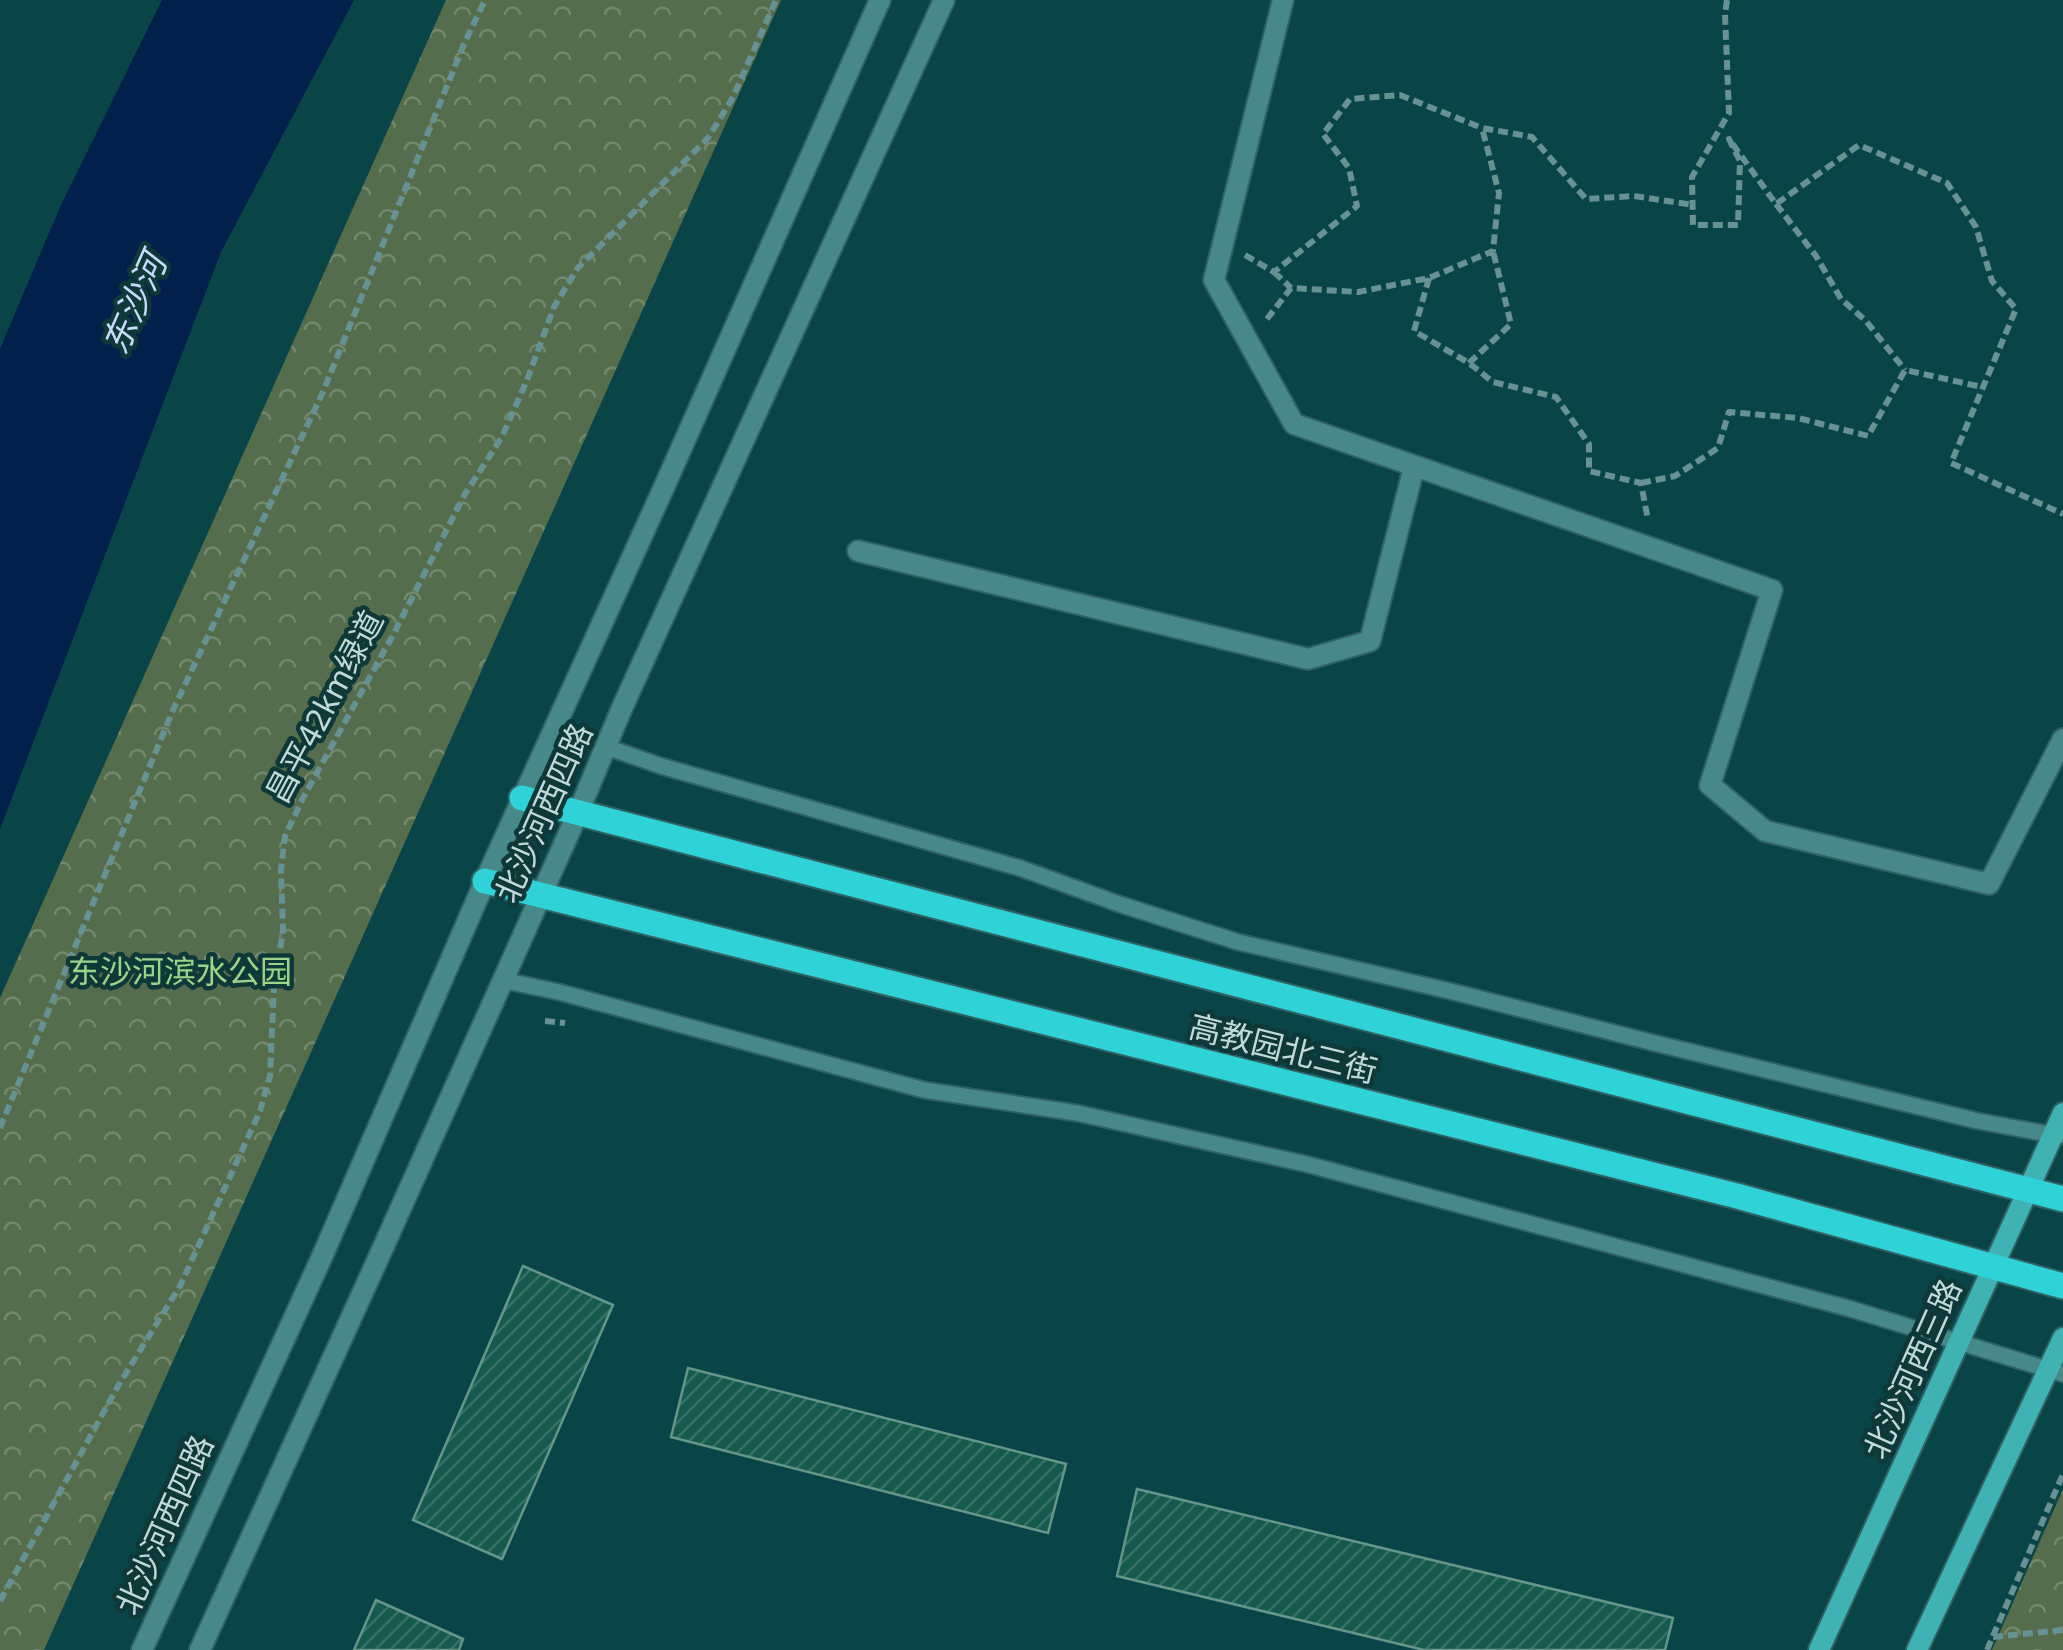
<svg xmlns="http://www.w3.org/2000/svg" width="2063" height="1650" viewBox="0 0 2063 1650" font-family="'Noto Sans','Noto Sans SC',sans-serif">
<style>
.park{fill:url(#park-crowns)}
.water{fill:#01204b}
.building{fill:url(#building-hatch);stroke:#65968a;stroke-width:2.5}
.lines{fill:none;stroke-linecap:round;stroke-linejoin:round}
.service-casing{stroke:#2e6264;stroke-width:19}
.minor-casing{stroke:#2e6264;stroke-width:24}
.tertiary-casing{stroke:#2e6264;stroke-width:24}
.secondary-casing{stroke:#2e6264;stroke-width:24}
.primary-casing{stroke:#2e6264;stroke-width:29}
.path{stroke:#679192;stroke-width:6;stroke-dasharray:10 5;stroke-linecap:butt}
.service{stroke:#478889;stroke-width:15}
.minor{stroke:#478889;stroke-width:20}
.tertiary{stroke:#478889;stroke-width:20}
.secondary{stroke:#40b2b4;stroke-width:20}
.primary{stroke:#2fd2d6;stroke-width:25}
.labels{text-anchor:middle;stroke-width:9;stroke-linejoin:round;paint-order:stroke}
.street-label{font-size:32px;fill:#c0dada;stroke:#0f3839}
.park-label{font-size:32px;fill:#9dd488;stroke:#0f3839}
.water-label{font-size:35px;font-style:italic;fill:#c6dbf9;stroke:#0f3839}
</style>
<defs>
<pattern id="park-crowns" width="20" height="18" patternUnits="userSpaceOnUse" patternTransform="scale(2.5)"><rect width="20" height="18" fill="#566d4d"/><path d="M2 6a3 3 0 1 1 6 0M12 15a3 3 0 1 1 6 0" fill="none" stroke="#74886e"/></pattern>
<pattern id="building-hatch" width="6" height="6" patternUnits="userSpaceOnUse" patternTransform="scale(2.5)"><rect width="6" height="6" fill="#155a4d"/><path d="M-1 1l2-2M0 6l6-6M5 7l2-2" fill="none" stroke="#357166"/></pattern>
</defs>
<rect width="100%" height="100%" fill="#094446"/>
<path class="park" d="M 446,0 L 781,0 L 44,1650 L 0,1650 L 0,998 Z
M 2063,1489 L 2063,1650 L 1992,1650 Z"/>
<path class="water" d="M 162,0 L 354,0 L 221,252 L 0,829 L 0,349 L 60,207 Z"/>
<path class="building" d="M 523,1266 L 613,1305 L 502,1559 L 413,1520 Z
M 688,1368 L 1066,1464 L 1048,1533 L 671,1437 Z
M 1137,1489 L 1673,1618 L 1665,1650 L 1424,1650 L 1117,1576 Z
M 376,1600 L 463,1639 L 459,1650 L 354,1650 Z"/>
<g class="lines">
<defs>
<path id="service" d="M 607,747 L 661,766 L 1020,868 L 1119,904 L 1238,942 L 1454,992 L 1654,1043 L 1978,1121 L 2059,1136
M 502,980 L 559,992 L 924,1090 L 1077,1113 L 1306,1164 L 1851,1309 L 2063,1374"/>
<path id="minor" d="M 1283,0 L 1214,280 L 1294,424 L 1772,590 L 1710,785 L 1765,831 L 1989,884 L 2063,739
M 858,551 L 1308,659 L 1370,641 L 1414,467"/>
<path id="tertiary" d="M 142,1650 L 321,1259 L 485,881 L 665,485 L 880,0
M 200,1650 L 377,1261 L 578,813 L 622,708 L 944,0"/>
<path id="secondary" d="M 1819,1650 L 2063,1113
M 1917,1650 L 2063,1338"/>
<path id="primary" d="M 522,798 L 2063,1199
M 485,881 L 1737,1196 L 2063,1286"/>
</defs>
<use href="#service" class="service-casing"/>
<use href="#minor" class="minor-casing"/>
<use href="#tertiary" class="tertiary-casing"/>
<use href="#secondary" class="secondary-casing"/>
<use href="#primary" class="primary-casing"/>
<path class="path" d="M 1727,0 L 1725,14 L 1729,113 L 1692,177 L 1693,225 L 1738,225 L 1740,161 L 1729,139 L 1776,204 L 1859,145 L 1947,183 L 1976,227 L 1992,281 L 2016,309 L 1951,463 L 2063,514
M 1776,204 L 1816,256 L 1841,299 L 1866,321 L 1905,370
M 1245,255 L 1274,272 L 1357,206 L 1349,168 L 1323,134 L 1350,99 L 1400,95 L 1482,128
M 1274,272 L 1291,288
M 1429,278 L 1414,331 L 1469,363 L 1493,382 L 1556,397 L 1589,444 L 1589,471 L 1641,483 L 1648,520
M 1267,319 L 1291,288 L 1358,292 L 1429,278 L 1493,251 L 1499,193 L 1482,128 L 1532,137 L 1586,199 L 1634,196 L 1693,205
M 1469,363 L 1511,324 L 1493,251
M 1641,483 L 1675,476 L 1718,448 L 1729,412 L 1798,418 L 1868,436 L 1905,370 L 1982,387
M 545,1021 L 565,1023
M 0,1128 L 173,710 L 323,392 L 464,44 L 485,0
M 0,1601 L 118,1386 L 180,1286 L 260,1111 L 270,1076 L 274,986 L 283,931 L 281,870 L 285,836 L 303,798 L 393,635 L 465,494 L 502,437 L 527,380 L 554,307 L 577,269 L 708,138 L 732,99 L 776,0
M 1993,1637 L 2063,1630
M 1987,1650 L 2063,1474"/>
<use href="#service" class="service"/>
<use href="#minor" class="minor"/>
<use href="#tertiary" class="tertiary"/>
<use href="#secondary" class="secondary"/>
<use href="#primary" class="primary"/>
</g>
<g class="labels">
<g class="street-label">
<text transform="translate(325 707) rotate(-62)" y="11">昌平42km绿道</text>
<text transform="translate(544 813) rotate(-66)" y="11">北沙河西四路</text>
<text transform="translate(1283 1049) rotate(14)" y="11">高教园北三街</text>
<text transform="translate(1913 1369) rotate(-66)" y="11">北沙河西三路</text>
<text transform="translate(165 1525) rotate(-66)" y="11">北沙河西四路</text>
</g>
<g class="park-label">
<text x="180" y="983">东沙河滨水公园</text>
</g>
<g class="water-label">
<text transform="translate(135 304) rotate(-66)" y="12">东沙河</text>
</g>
</g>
</svg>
